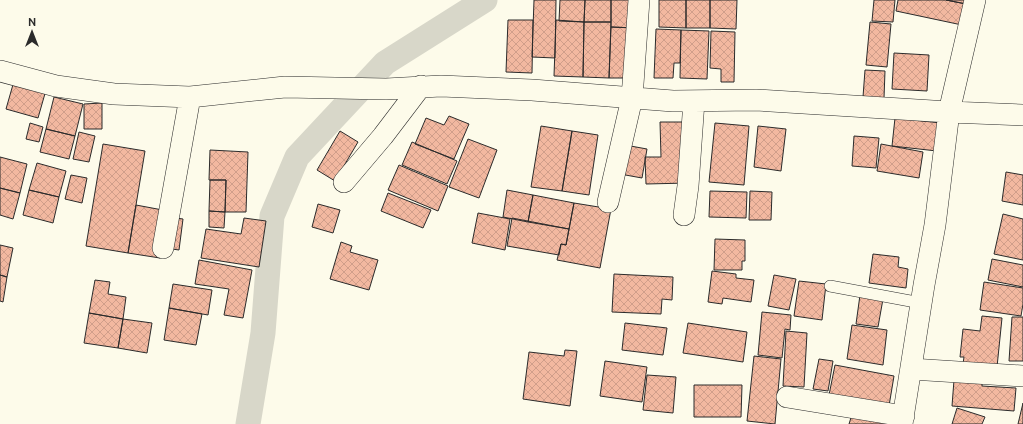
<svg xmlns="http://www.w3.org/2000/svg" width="1023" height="424" viewBox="0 0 1023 424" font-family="Ubuntu,sans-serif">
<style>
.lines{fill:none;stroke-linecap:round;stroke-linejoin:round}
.canal{stroke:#d8d7c9;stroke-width:25}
.building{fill:url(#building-cross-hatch);stroke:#2b2b2b}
.lane-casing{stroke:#2b2b2b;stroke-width:12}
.street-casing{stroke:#2b2b2b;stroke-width:22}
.lane{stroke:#fdfbea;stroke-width:11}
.street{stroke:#fdfbea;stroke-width:21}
</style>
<defs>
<pattern id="building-cross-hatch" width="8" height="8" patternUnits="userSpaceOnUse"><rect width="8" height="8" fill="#f2b8a0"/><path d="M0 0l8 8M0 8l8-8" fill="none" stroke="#d09e8a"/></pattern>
</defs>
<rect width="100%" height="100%" fill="#fdfbea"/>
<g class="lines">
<path class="canal" d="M 248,424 L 263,333 L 272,216 L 297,157 L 385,63 L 485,0"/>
</g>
<path class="building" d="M 534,0 L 556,0 L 555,58 L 532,57 Z
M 560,0 L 585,0 L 584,22 L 559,21 Z
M 585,0 L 611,0 L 611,22 L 584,22 Z
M 611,0 L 637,0 L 636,28 L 611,27 Z
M 659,0 L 686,0 L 686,28 L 659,27 Z
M 686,0 L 710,0 L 710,28 L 686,28 Z
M 710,0 L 737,0 L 736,29 L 710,28 Z
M 874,0 L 895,0 L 893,22 L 872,21 Z
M 898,0 L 946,0 L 966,4 L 962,25 L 896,11 Z
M 946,0 L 967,0 L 966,4 Z
M 508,20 L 533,20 L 532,73 L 506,72 Z
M 556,20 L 584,22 L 583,77 L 554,76 Z
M 584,22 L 611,22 L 609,78 L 583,77 Z
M 870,22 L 891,24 L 887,67 L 866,65 Z
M 611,27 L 635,28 L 633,78 L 609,78 Z
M 656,29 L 681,30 L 680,63 L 674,63 L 673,78 L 654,78 Z
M 681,30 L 709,31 L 707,79 L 680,78 Z
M 711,31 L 735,32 L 734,82 L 721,82 L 721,69 L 710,68 Z
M 894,53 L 929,55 L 927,91 L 892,89 Z
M 865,70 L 885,71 L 884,98 L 863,97 Z
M 14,81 L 46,90 L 38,118 L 6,109 Z
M 54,97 L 83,104 L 75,136 L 46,129 Z
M 102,103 L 102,129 L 84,129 L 84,104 Z
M 449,116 L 469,124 L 454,159 L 415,144 L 426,118 L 444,125 Z
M 895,118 L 941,123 L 937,151 L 892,146 Z
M 660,122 L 685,122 L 688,183 L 646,184 L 645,157 L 661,157 Z
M 30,123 L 43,127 L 39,142 L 26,139 Z
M 715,123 L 749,126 L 744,185 L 709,182 Z
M 541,126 L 572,131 L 562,191 L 531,187 Z
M 758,126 L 786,129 L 781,171 L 754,167 Z
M 46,129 L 75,136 L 69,159 L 40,152 Z
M 340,131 L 358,142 L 335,181 L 317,170 Z
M 572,131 L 598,135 L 589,195 L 562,191 Z
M 79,132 L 95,136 L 89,162 L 73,159 Z
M 854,136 L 879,138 L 876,168 L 852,166 Z
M 468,139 L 497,150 L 479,198 L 449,187 Z
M 412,142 L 457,161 L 447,184 L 402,165 Z
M 103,144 L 145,151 L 128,253 L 86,246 Z
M 881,144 L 923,152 L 919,178 L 877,171 Z
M 625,145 L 647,149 L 642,178 L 620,174 Z
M 210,150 L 248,152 L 246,212 L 225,212 L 226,180 L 209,180 Z
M 0,157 L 27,164 L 20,193 L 0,188 Z
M 37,163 L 66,171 L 59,197 L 29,190 Z
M 399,165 L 448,186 L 438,211 L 388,190 Z
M 1006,172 L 1023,175 L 1023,205 L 1002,201 Z
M 71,175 L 87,178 L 82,203 L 65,199 Z
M 210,180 L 226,180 L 225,212 L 209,211 Z
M 0,188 L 20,193 L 13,219 L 0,215 Z
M 29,190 L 59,197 L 53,223 L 23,215 Z
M 507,190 L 533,195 L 528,222 L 503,217 Z
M 710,191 L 747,192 L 746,218 L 709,217 Z
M 750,191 L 772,192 L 771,220 L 749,220 Z
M 388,193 L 431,210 L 423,228 L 381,211 Z
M 533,195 L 574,203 L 569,229 L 528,222 Z
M 574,203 L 611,209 L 600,268 L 557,260 L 561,244 L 566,245 Z
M 318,204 L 340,210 L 333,233 L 312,227 Z
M 136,205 L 168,211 L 160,258 L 128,253 Z
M 209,211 L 225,212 L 224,228 L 209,227 Z
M 478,213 L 510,219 L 505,250 L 472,243 Z
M 1003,214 L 1023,219 L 1023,260 L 994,254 Z
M 169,217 L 183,219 L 179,250 L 165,248 Z
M 244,218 L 266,221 L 259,267 L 201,258 L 206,229 L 241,234 Z
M 512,218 L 569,229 L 566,245 L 561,244 L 559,255 L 507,246 Z
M 715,239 L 745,240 L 745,261 L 742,261 L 742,270 L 714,270 Z
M 341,242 L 352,246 L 350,252 L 378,260 L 369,290 L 330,279 Z
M 0,245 L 13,248 L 7,277 L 0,275 Z
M 873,254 L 899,257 L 898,267 L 908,269 L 906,288 L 869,283 Z
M 992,259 L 1023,265 L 1023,287 L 988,280 Z
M 199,260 L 252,270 L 243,318 L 224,315 L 229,289 L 195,284 Z
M 712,271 L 736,274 L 736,278 L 754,280 L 751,302 L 723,298 L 722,304 L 708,302 Z
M 614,274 L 673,277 L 672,300 L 662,299 L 661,314 L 612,312 Z
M 0,275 L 7,277 L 3,302 L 0,301 Z
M 774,275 L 796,279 L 789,310 L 768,306 Z
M 95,280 L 110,282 L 108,294 L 126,297 L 123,319 L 89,313 Z
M 799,281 L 826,284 L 822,320 L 794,316 Z
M 984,282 L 1023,288 L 1023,304 L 1021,316 L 980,310 Z
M 173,284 L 212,290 L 208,315 L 169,308 Z
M 860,295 L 883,299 L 878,327 L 856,324 Z
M 169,308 L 202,314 L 196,345 L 164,340 Z
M 762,312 L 791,315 L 790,330 L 785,329 L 782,358 L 758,355 Z
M 89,313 L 123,319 L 118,348 L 84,343 Z
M 982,316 L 1002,318 L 997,367 L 963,364 L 964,357 L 960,357 L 963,329 L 980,331 Z
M 1012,317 L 1023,317 L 1023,361 L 1009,361 Z
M 123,319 L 152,323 L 147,353 L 118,348 Z
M 625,323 L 667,328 L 663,355 L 622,350 Z
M 688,323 L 747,332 L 743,362 L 683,353 Z
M 852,325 L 887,330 L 883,365 L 847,359 Z
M 786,331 L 807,333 L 804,387 L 783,386 Z
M 565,350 L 577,351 L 570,406 L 523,399 L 529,352 L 564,356 Z
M 754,356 L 781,359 L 775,424 L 747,421 Z
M 819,359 L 833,361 L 828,391 L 813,389 Z
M 605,361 L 647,367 L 642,402 L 600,396 Z
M 835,365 L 894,376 L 889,406 L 829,395 Z
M 647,375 L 676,377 L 673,413 L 643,410 Z
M 954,380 L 982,382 L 982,386 L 1016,388 L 1014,411 L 952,406 Z
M 694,385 L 742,385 L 741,417 L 694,417 Z
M 1023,403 L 1023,424 L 1018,424 Z
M 854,408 L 896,424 L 849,424 Z
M 957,408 L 985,417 L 982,424 L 952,424 Z"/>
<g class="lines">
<defs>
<path id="lane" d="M 830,286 L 921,303"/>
<path id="street" d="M 0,71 L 56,86 L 114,94 L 190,97 L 285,87 L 386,89 L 441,86 L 532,90 L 673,101 L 756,100 L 949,112 L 1023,115
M 344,182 L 383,136 L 421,86
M 608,202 L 632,98 L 639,0
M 684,215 L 688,186 L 694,101
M 163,248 L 190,97
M 911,369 L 1023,376
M 787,397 L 904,416
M 902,424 L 924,285 L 935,225 L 949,112 L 975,0"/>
</defs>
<use href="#lane" class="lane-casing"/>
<use href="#street" class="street-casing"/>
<use href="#lane" class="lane"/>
<use href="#street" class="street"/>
</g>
<g transform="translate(32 32)" stroke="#fdfbea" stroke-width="3" paint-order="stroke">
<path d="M0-3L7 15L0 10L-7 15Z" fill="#2b2b2b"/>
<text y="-6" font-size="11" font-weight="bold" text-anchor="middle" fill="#2b2b2b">N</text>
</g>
</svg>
